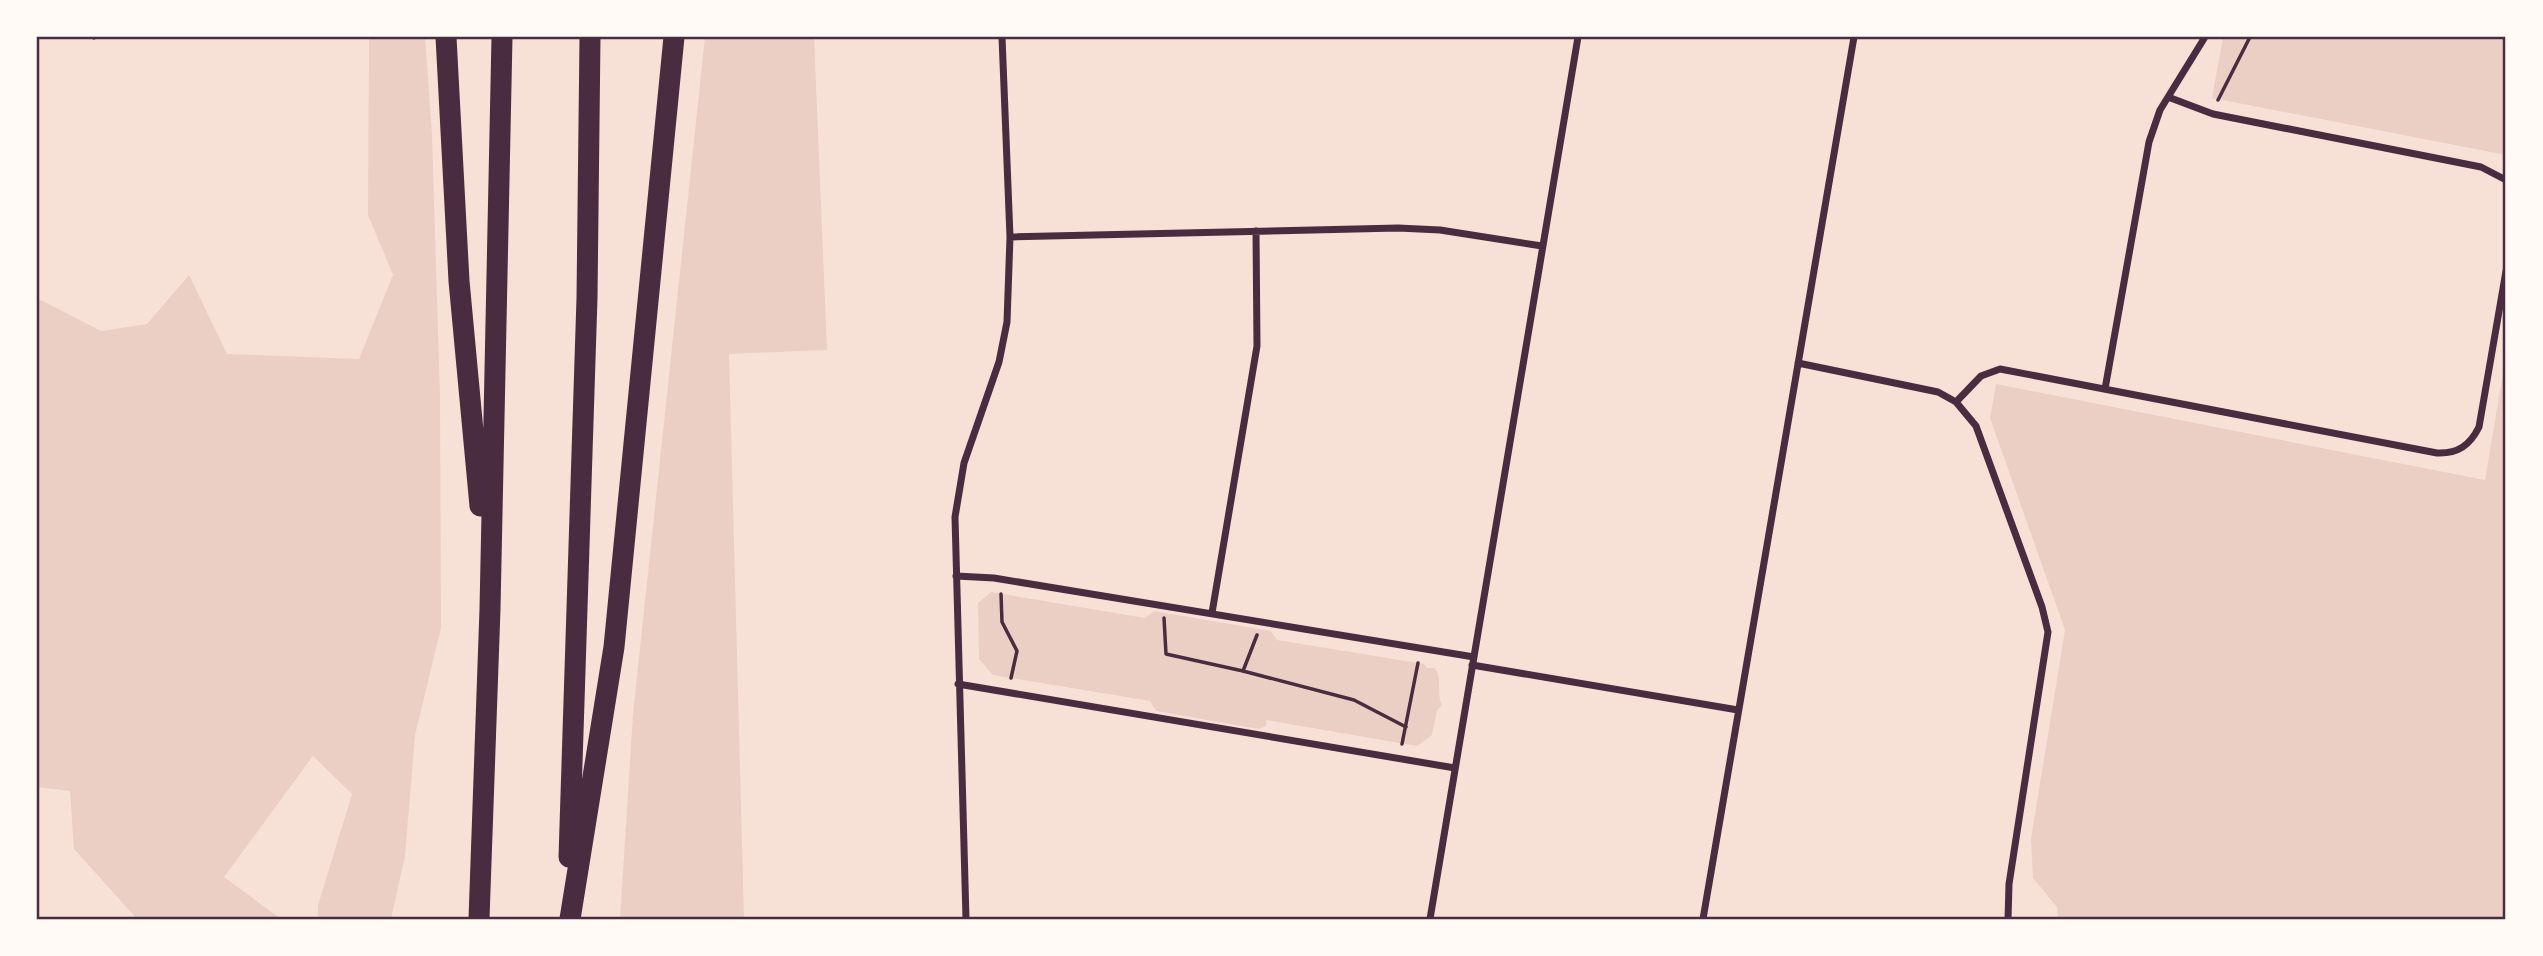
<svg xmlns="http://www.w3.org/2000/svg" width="2543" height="956" viewBox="0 0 2543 956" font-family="Roboto,sans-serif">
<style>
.green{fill:#ebcfc5}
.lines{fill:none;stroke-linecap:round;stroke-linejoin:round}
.path{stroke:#4a2c40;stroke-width:3.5}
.minor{stroke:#4a2c40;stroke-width:7}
.motorway{stroke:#4a2c40;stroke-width:21}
.neatline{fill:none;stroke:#4a2c40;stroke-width:2.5}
</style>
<rect width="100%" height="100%" fill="#f7e1d7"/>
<path class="green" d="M 369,37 L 425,37 L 432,135 L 440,396 L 441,628 L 415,735 L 405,856 L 391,919 L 318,919 L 318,905 L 352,794 L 313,756 L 224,877 L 281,919 L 137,919 L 74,849 L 70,791 L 37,787 L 37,298 L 101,331 L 147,324 L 189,275 L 227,354 L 359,359 L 393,275 L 368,215 Z
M 705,37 L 814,37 L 827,350 L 729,354 L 744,919 L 620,919 L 633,714 Z
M 2223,37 L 2506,37 L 2506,155 L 2212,98 Z
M 2506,355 L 2506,919 L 2058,919 L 2057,907 L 2033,878 L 2031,839 L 2065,630 L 1990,418 L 1996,384 L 2485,480 Z
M 991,592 L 1145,618 L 1154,611 L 1271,631 L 1277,640 L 1424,664 L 1427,668 L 1435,668 C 1443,680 1436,693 1442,705 L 1437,710 L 1432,735 L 1417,746 L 1266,720 L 1266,726 L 1259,729 L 1156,711 L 1150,701 L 993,675 L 979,659 L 978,603 Z"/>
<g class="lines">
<path class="path" d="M 94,37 L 94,38
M 2218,100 L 2250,37
M 1001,594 L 1002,622 L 1017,651 L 1011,678
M 1164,618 L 1166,654 L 1243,671 L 1257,635
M 1243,671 L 1354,700 L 1406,727
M 1402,744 L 1418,663"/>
<path class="minor" d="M 2168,97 L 2213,114 L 2481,167 L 2506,180
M 1010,237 L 1398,228 L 1440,230 L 1542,246
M 1798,363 L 1938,392 L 1956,402 L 1976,426 L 2042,607 L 2048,632 L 2009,884 L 2008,919
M 2105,389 L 2149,142 L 2160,110 L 2205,37
M 1956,402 L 1981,376 L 2000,369 L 2437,453 C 2458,454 2470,445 2479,427 L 2506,271
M 956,576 L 994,578 L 1474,657
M 1212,613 L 1257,346 L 1256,231
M 1472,665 L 1738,710
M 958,684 L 1455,768
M 966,919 L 955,517 L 964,463 L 999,362 L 1007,322 L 1010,237 L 1002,37
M 1430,919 L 1578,37
M 1703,919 L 1854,37"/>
<path class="motorway" d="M 446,37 L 459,281 L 480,506
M 569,857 L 587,298 L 590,37
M 479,919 L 490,609 L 502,37
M 570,919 L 614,647 L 674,37"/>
</g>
<rect width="2543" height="956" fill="none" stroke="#fffaf5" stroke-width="77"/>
<rect x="38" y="38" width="2466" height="880" class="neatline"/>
</svg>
